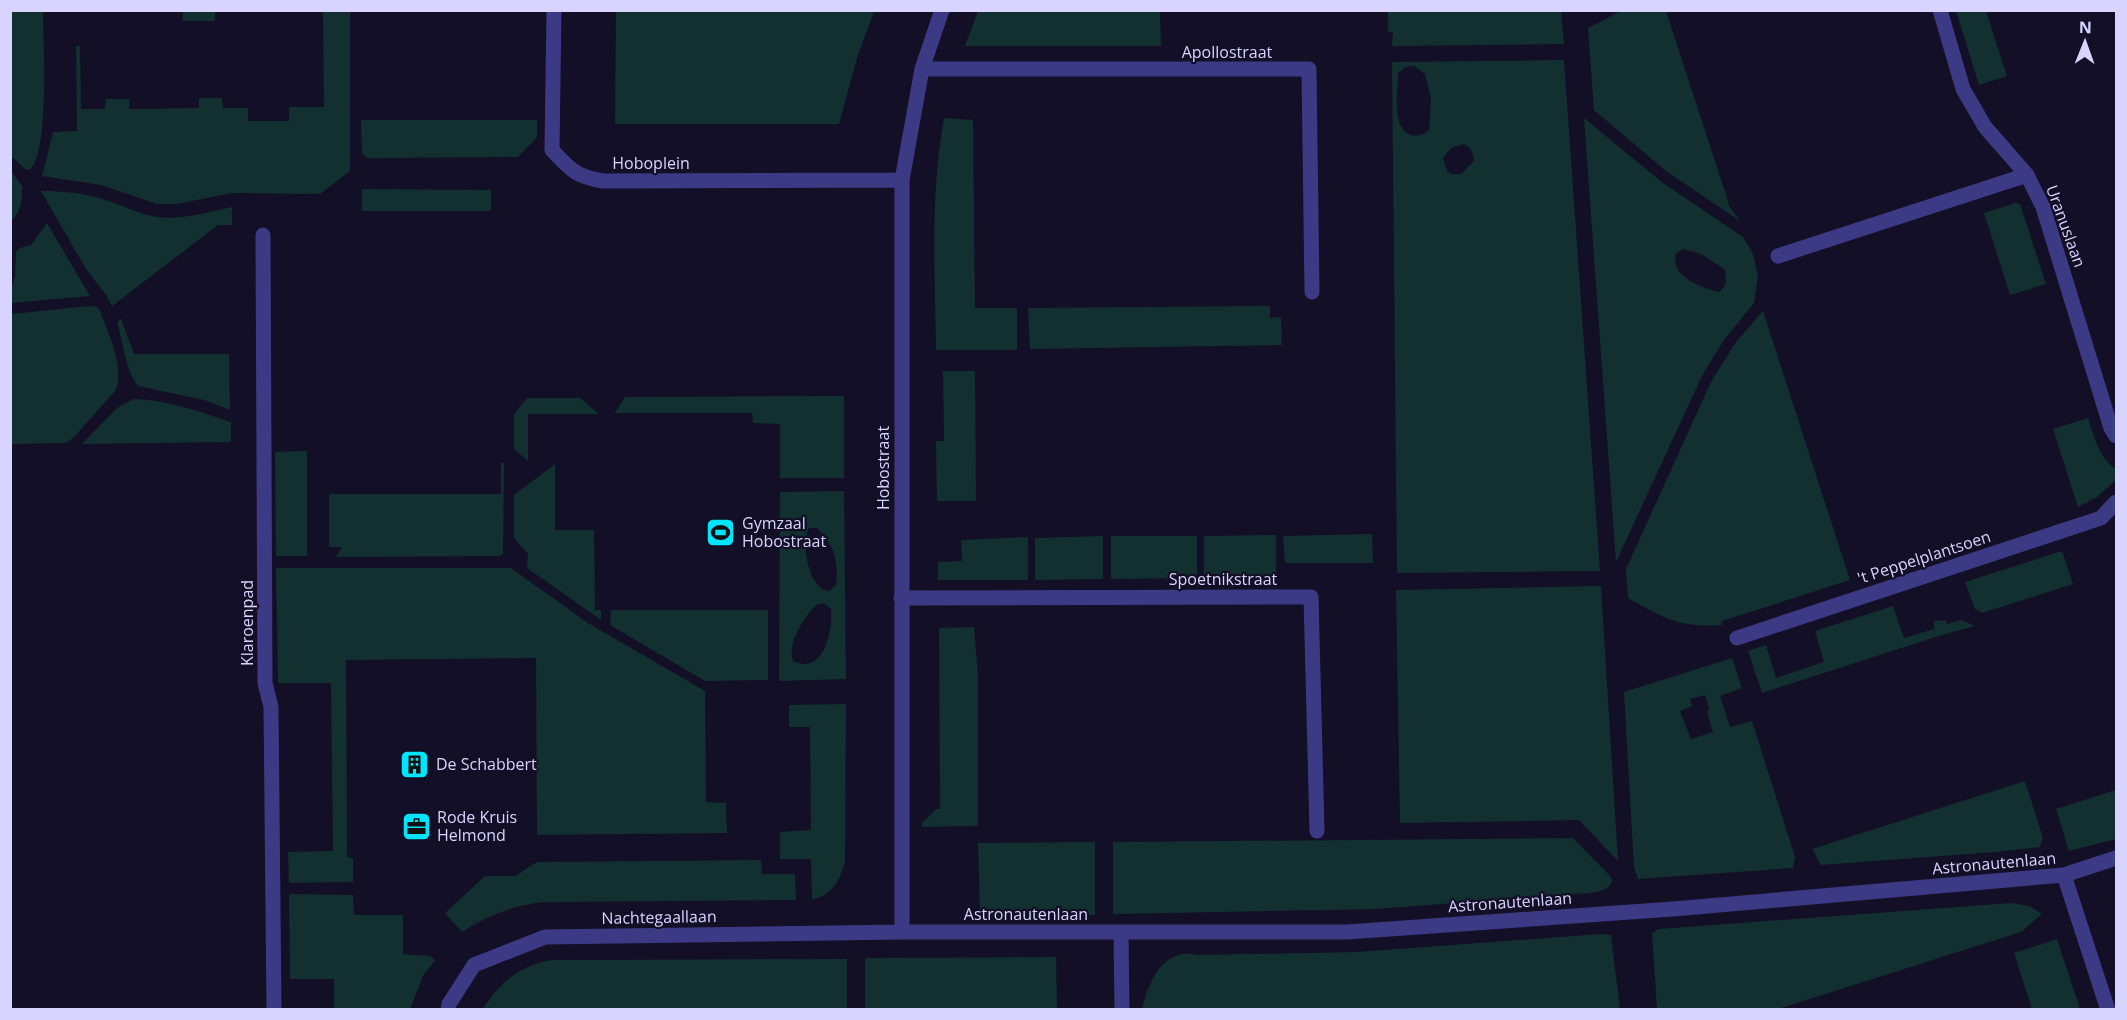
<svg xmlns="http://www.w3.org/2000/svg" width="2127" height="1020" viewBox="0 0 2127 1020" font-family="'Open Sans',sans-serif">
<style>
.green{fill:#12302f;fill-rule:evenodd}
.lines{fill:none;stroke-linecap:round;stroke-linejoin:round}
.minor{stroke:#3d3a85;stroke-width:15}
.labels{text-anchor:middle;stroke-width:4.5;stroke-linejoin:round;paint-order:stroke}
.street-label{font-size:16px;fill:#d9d4ff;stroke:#130f26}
.poi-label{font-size:16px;fill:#d9d4ff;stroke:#130f26;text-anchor:start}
</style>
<rect width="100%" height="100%" fill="#130f26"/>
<path class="green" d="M 11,10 L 43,11 C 43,38 50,156 29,170 L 25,169 L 11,156 Z
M 183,11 L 215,11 L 215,21 L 183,21 Z
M 323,11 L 350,11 L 350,171 L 320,194 L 232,193 L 177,204 L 157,204 L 101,185 L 42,176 L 53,132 L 77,131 L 76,46 L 80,46 L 81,109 L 105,109 L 106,99 L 129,99 L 129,109 L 199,108 L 199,98 L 222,98 L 223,108 L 248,108 L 248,121 L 289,121 L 289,107 L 324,107 Z
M 616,11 L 616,10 L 874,11 L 857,58 L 839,124 L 615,124 Z
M 978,11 L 1160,11 L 1161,46 L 965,46 Z
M 1388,11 L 1561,11 L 1564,44 L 1392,46 L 1393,32 L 1388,32 Z
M 1621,11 L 1666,11 L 1727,198 L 1729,206 L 1740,221 L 1666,171 L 1594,110 L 1588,28 Z
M 1956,11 L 1986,11 L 2007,76 L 1979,85 Z
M 1564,60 L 1600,571 L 1397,573 L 1392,62 ZM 1414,66 L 1425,74 L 1431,99 L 1429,130 C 1424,134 1418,137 1411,135 C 1391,128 1398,90 1398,73 L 1406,67 ZM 1463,144 C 1471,146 1473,154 1474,161 L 1461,174 L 1451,174 L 1447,171 L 1443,158 L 1451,148 Z
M 944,118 L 973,120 L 975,308 L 1017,308 L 1017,350 L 936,350 C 935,273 930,195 944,118 Z
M 1584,118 L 1663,183 L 1743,237 L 1753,254 L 1758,276 L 1754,303 L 1724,340 L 1703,374 L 1616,562 ZM 1683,249 L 1701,254 L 1724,269 C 1727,278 1727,286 1719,292 C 1700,287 1670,277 1676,253 Z
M 361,120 L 537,120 L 537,137 L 518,157 L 367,158 L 362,153 Z
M 11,171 L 22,186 C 22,199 22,211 11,221 Z
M 362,189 L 491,190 L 491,211 L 362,211 Z
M 41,191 C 62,191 85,193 105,200 C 123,205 140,215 158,217 C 183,220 208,212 232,207 L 232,225 L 218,225 L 112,306 L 106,295 L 86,269 Z
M 2016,203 L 2020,204 L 2046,284 L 2010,295 L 1984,213 Z
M 47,223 L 90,296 L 11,303 L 11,290 L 15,276 L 16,252 L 20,248 L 31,245 Z
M 90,306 L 97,307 L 100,311 C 108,331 126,372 115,391 L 73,438 L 65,443 L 11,444 L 11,314 Z
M 1270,306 L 1270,318 L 1281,317 L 1282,345 L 1030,349 L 1028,308 Z
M 1763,311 L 1850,580 L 1722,621 L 1722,625 C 1680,628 1663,618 1628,598 L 1626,569 L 1711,382 L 1736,342 Z
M 121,319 L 134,354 L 229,354 L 230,410 L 204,400 L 138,386 C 125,370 123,342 117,322 Z
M 943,371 L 975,371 L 976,501 L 937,501 L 936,441 L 944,441 Z
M 844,396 L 844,478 L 780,478 L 780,424 L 753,423 L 752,413 L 615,413 L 625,397 Z
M 527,398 L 580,398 L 599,414 L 528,414 L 528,461 L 514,449 L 514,414 Z
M 134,399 C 166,400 201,412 231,422 L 231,442 L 82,444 L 117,408 Z
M 2088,418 C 2094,436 2099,458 2116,469 L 2116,480 L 2097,497 L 2078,507 L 2053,429 Z
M 307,451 L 307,556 L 276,556 L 275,452 Z
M 501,463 L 504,463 L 503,554 L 499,556 L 336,557 L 342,547 L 329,547 L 329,494 L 501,494 Z
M 555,464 L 555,530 L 594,530 L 595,610 L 601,610 L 601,620 L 527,568 L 528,554 L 514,538 L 514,495 Z
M 844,491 L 846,679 L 779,681 L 780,492 ZM 809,528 L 817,528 C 834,545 839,561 836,585 L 829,591 C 808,589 801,543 809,528 ZM 824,603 L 831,609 C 833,630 824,676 793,661 C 787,642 804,618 816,605 Z
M 1372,534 L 1373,563 L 1285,563 L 1283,536 Z
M 1276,535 L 1276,578 L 1204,578 L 1204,536 Z
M 1103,536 L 1103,579 L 1035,580 L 1035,538 Z
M 1197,536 L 1197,578 L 1111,579 L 1111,536 Z
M 1028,537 L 1028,580 L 938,580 L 938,562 L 962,561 L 961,540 Z
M 2062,551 L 2073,584 L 1982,613 L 1975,609 L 1965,582 Z
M 276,568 L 511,568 L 588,623 L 705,691 L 706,802 L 726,803 L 727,833 L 537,835 L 536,658 L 346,660 L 347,857 L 353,858 L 353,882 L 289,883 L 288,852 L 333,851 L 331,683 L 278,683 Z
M 1601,586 L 1618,861 L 1579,820 L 1400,823 L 1396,590 Z
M 1893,606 L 1904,638 L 1934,629 L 1934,621 L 1945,620 L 1947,624 L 1962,620 L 1975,626 L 1942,635 L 1762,693 L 1748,651 L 1766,645 L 1776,678 L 1824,662 L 1815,631 Z
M 611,610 L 768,610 L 768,680 L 705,681 L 610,625 Z
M 974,627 L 978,676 L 978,826 L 922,827 L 922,823 L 936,809 L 940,809 L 939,628 Z
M 1732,658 L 1742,688 L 1720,696 L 1730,727 L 1752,721 L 1795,857 L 1793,868 L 1638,879 L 1634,868 L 1624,692 ZM 1705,695 L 1709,708 L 1707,712 L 1713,732 L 1691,739 L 1680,711 L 1692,706 L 1690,699 Z
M 846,704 L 845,862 C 840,880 832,896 812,899 L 811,859 L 780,859 L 780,832 L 811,830 L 810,727 L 789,727 L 789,705 Z
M 2025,781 L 2043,838 L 2040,847 L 1995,852 L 1821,865 L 1812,849 Z
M 2116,790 L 2116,839 L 2069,851 L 2056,809 Z
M 1573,838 L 1611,877 L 1612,882 C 1606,895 1584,893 1570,894 L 1376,909 L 1113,914 L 1113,842 Z
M 1095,842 L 1095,915 L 991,916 L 980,914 L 978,843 Z
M 761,860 L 762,874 L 795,874 L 796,900 L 544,902 C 514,905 487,916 462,932 L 445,913 L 485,876 L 515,876 L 537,862 Z
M 289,894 L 353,895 L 354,915 L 403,915 L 403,954 L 429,956 L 435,960 L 423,976 L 410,1009 L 334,1009 L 334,979 L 290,979 Z
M 2011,903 L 2029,906 L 2042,914 L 2021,932 L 1778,1009 L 1657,1009 L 1652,933 L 1659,929 Z
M 1601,934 L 1611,935 L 1620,1009 L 1142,1009 C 1148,983 1163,947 1197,955 L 1357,952 Z
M 2057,939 L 2080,1009 L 2032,1009 L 2014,953 Z
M 1056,957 L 1057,1009 L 865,1009 L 865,958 Z
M 847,959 L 847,1008 L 483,1009 C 501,981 518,967 551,960 Z"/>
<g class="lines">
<path class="minor" d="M 554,10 L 552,150 C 571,170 575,176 603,181 L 902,180
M 1940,10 L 1963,89 L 1985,127 L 2027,175 L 2043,207 L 2111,428 L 2116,436
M 922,69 L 1309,69 L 1312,292
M 263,235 L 265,683 L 271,707 L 274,1010
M 1778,256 L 2027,175
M 901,598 L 1311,597 L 1317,831
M 1737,638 L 2101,518 L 2116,502
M 2064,875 L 2108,1010
M 902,932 L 902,180 L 922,69 L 942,10
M 1121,932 L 1122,1010
M 448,1010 L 449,1004 L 474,965 L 545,937 L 902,932 L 1347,932 L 1673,909 L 2064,875 L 2116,858"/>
</g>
<defs>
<symbol id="stadium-square" viewBox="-11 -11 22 22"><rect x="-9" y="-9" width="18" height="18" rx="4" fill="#00e5ff" stroke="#130f26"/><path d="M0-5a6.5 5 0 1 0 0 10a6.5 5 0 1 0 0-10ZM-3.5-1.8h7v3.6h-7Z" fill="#111"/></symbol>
<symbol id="building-square" viewBox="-11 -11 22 22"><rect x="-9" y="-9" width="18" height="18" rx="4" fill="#00e5ff" stroke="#130f26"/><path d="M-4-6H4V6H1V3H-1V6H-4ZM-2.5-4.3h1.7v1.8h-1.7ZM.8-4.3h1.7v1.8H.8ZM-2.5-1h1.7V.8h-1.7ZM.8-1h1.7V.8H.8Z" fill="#111"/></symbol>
<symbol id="office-square" viewBox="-11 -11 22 22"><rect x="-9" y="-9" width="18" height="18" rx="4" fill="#00e5ff" stroke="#130f26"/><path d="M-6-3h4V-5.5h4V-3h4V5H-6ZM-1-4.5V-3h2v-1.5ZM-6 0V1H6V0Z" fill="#111"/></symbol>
</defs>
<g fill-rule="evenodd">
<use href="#stadium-square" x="704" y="516" width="33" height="33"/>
<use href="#building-square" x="398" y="748" width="33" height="33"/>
<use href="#office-square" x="400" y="810" width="33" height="33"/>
</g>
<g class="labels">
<g class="street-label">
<text x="1227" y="58">Apollostraat</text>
<text x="651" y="169">Hoboplein</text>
<text transform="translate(2066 226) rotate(70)" y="6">Uranuslaan</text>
<text transform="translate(883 468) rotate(-90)" y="6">Hobostraat</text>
<text transform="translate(1924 557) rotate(-18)" y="6">'t Peppelplantsoen</text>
<text x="1223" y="585">Spoetnikstraat</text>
<text transform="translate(247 623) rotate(-90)" y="6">Klaroenpad</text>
<text transform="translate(1994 863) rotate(-5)" y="6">Astronautenlaan</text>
<text transform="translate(1510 902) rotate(-4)" y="6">Astronautenlaan</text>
<text x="1026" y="920">Astronautenlaan</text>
<text transform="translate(659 917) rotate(-1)" y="6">Nachtegaallaan</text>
</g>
<g class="poi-label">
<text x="742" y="529">Gymzaal<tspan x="742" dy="18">Hobostraat</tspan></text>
<text x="436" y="770">De Schabbert</text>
<text x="437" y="823">Rode Kruis<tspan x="437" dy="18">Helmond</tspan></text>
</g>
</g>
<rect width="2127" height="1020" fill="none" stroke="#d9d4ff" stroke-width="24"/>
<g transform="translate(2085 42) rotate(1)" stroke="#130f26" stroke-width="4.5" paint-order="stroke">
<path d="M0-4.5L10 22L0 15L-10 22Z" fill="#d9d4ff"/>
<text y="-9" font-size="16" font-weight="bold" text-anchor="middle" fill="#d9d4ff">N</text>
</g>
</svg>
